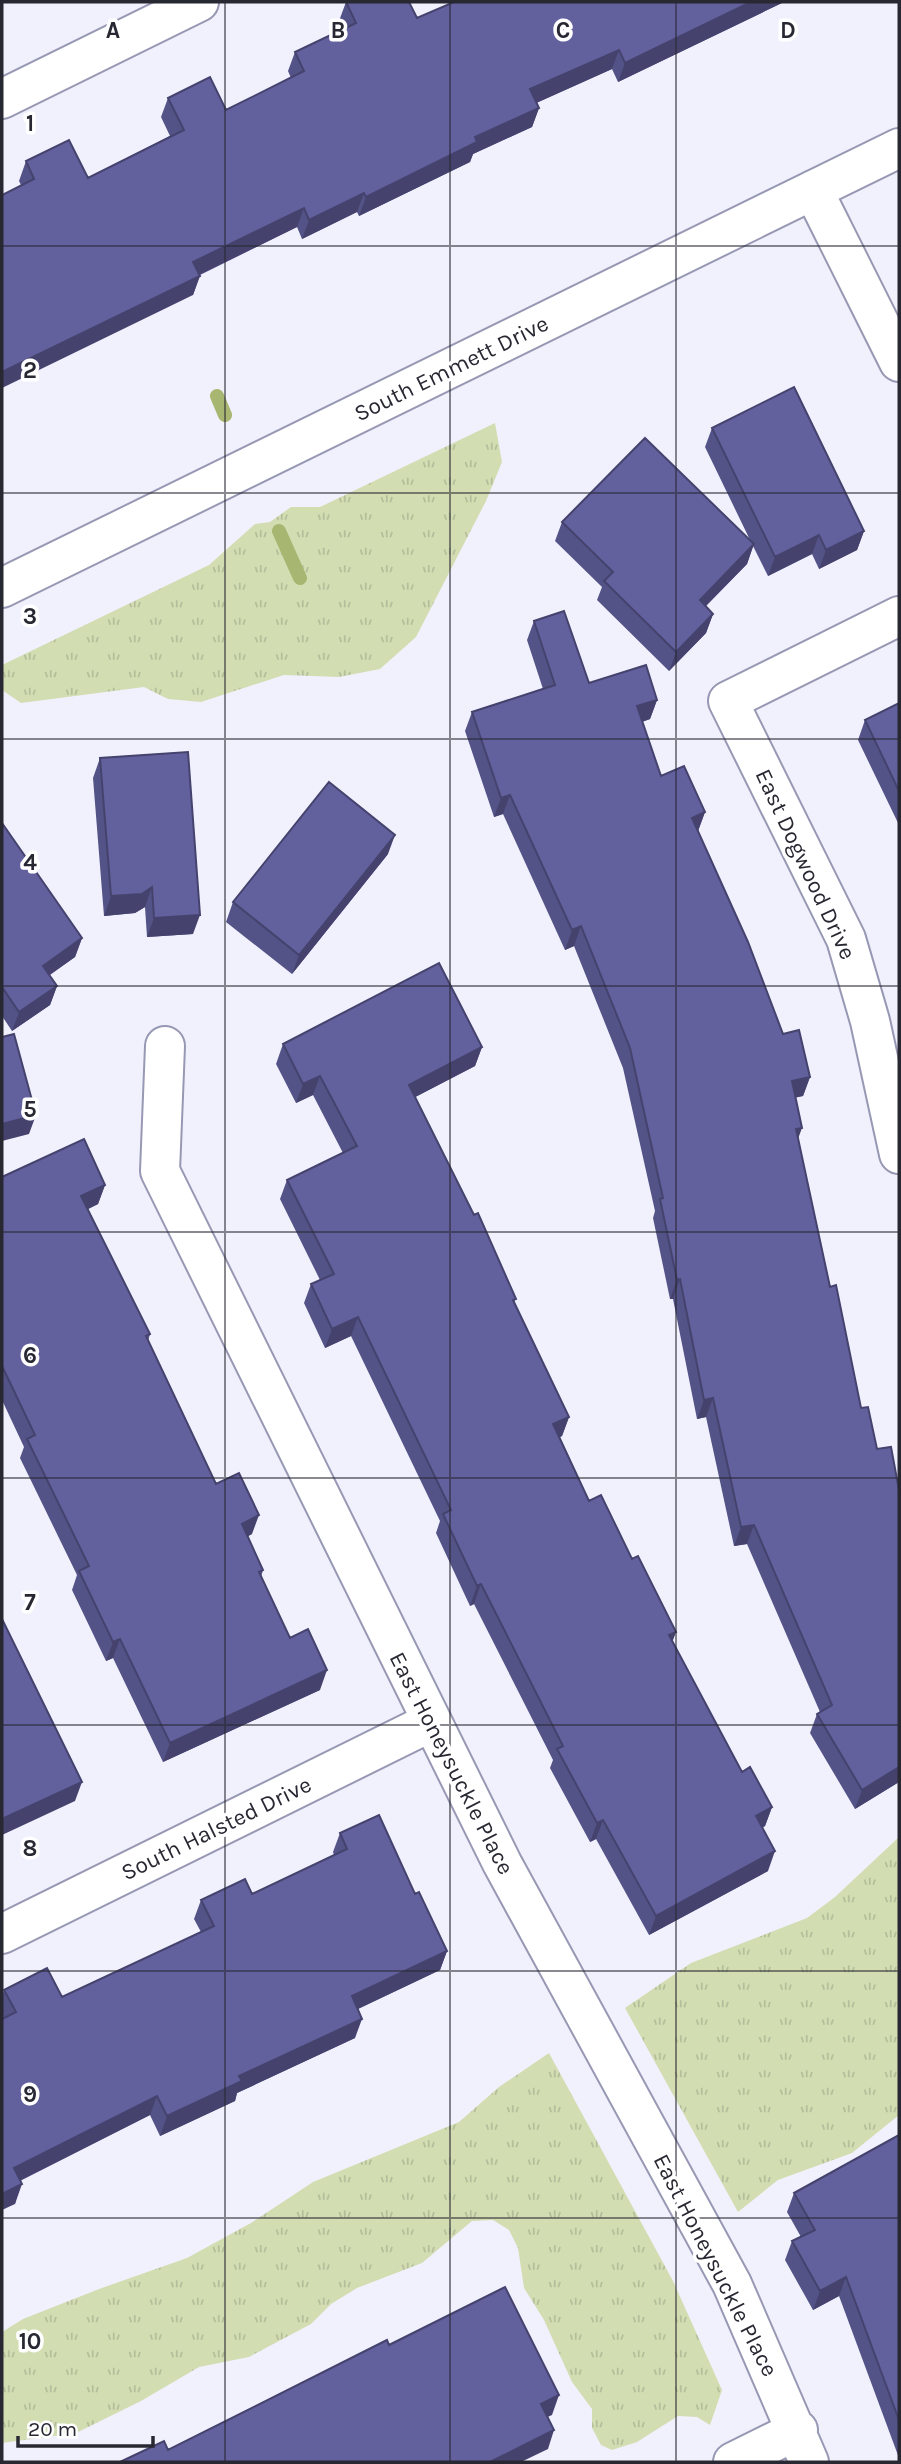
<svg xmlns="http://www.w3.org/2000/svg" width="901" height="2464" viewBox="0 0 901 2464" font-family="Karla,sans-serif">
<style>
.grass{fill:url(#grass-tufts)}
.lines{fill:none;stroke-linecap:round;stroke-linejoin:round}
.stream{stroke:#a7b670;stroke-width:14}
.minor-casing{stroke:#9798b3;stroke-width:42}
.minor{stroke:#fff;stroke-width:38}
.wall{fill:#545387}
.shaded-wall{fill:#45436e}
.building{fill:#62609d;stroke:#45436e;stroke-width:2}
.grid{fill:none;stroke:#282833;stroke-width:2;stroke-opacity:0.55}
.labels{text-anchor:middle;stroke-width:7;stroke-linejoin:round;paint-order:stroke}
.street-label{font-size:23px;fill:#282833;stroke:#fff}
.grid-label{font-size:23px;text-anchor:middle;font-weight:bold;fill:#282833;stroke:#fff;stroke-width:7;stroke-linejoin:round;paint-order:stroke}
</style>
<defs>
<pattern id="grass-tufts" width="24" height="20" patternUnits="userSpaceOnUse" patternTransform="scale(1.75)"><rect width="24" height="20" fill="#d2ddb2"/><path d="M3 7l-1-3M5 7V3M7 7l1-3M15 17l-1-3M17 17v-4M19 17l1-3" fill="none" stroke="#b4be9a"/></pattern>
</defs>
<rect width="100%" height="100%" fill="#f1f1fd"/>
<path class="grass" d="M 495,423 L 502,462 L 486,501 L 416,637 L 380,669 L 339,677 L 284,675 L 201,702 L 168,699 L 144,687 L 21,703 L 2,690 L 2,665 L 209,565 L 255,524 L 270,522 L 291,507 L 320,507 Z
M 899,1837 L 899,2115 L 852,2153 L 778,2180 L 738,2212 L 625,2008 L 691,1963 L 807,1918 L 835,1897 Z
M 549,2053 L 673,2281 L 722,2390 L 710,2425 L 697,2417 L 678,2416 L 637,2442 L 612,2450 L 601,2445 L 592,2428 L 592,2409 L 572,2382 L 544,2320 L 524,2288 L 518,2248 L 509,2230 L 493,2220 L 472,2221 L 422,2263 L 357,2288 L 331,2304 L 311,2324 L 249,2357 L 199,2367 L 141,2401 L 76,2433 L 2,2443 L 2,2332 L 23,2319 L 99,2289 L 187,2258 L 251,2223 L 313,2182 L 459,2122 L 499,2087 Z"/>
<g class="lines">
<path class="stream" d="M 217,396 L 225,415
M 279,531 L 300,578"/>
<defs>
<path id="minor" d="M 2,99 L 199,2
M 813,190 L 899,362
M 2,588 L 899,148
M 899,616 L 728,701 L 846,939 L 870,1021 L 899,1154
M 165,1046 L 160,1171 L 502,1863 L 732,2284 L 809,2462
M 2,1934 L 431,1722
M 733,2462 L 798,2430"/>
</defs>
<use href="#minor" class="minor-casing"/>
<use href="#minor" class="minor"/>
</g>
<path class="wall" d="M 346,2 L 417,18 L 784,2 L 618,82 L 612,69 L 536,103 L 539,108 L 532,127 L 473,154 L 470,162 L 359,216 L 357,212 L 302,239 L 297,227 L 200,275 L 193,295 L 21,185 L 19,181 L 26,161 L 88,178 L 170,136 L 161,117 L 168,98 L 226,110 L 291,78 L 288,71 L 295,52 L 343,29 L 339,21 Z
M 712,428 L 864,531 L 857,550 L 819,569 L 812,554 L 768,576 L 753,546 L 747,564 L 706,606 L 713,614 L 706,633 L 669,671 L 597,600 L 602,587 L 555,541 L 562,522 L 751,542 L 705,447 Z
M 534,621 L 589,683 L 657,700 L 650,719 L 642,722 L 661,776 L 705,812 L 698,831 L 783,1034 L 810,1077 L 803,1096 L 795,1097 L 798,1139 L 830,1287 L 861,1408 L 877,1449 L 899,1490 L 899,1782 L 855,1809 L 810,1733 L 817,1714 L 820,1712 L 747,1544 L 734,1546 L 706,1417 L 697,1419 L 673,1299 L 670,1299 L 653,1218 L 655,1211 L 623,1068 L 574,946 L 565,950 L 503,814 L 494,817 L 465,731 L 472,712 L 543,689 L 527,640 Z
M 899,703 L 899,825 L 858,740 L 865,720 Z
M 100,758 L 193,934 L 147,937 L 145,907 L 135,913 L 104,916 L 93,778 Z
M 2,823 L 82,938 L 75,957 L 49,975 L 57,986 L 50,1005 L 12,1031 L 2,1016 Z
M 388,854 L 292,974 L 226,922 L 233,902 Z
M 283,1044 L 482,1047 L 475,1066 L 415,1097 L 516,1299 L 514,1302 L 569,1417 L 562,1436 L 560,1437 L 589,1501 L 632,1559 L 676,1632 L 672,1641 L 742,1772 L 772,1807 L 765,1826 L 762,1828 L 768,1871 L 649,1935 L 596,1839 L 590,1842 L 550,1768 L 553,1760 L 474,1604 L 470,1606 L 436,1533 L 440,1521 L 351,1336 L 325,1348 L 304,1303 L 311,1284 L 320,1280 L 280,1199 L 287,1180 L 343,1153 L 313,1095 L 296,1103 L 276,1064 Z
M 2,1177 L 105,1185 L 98,1204 L 88,1209 L 150,1334 L 148,1341 L 216,1484 L 252,1534 L 248,1536 L 263,1570 L 261,1577 L 290,1638 L 320,1690 L 163,1762 L 113,1658 L 106,1661 L 72,1590 L 77,1575 L 20,1458 L 24,1447 L 2,1400 Z
M 340,1833 L 415,1894 L 447,1951 L 440,1970 L 358,2009 L 355,2038 L 237,2093 L 235,2101 L 160,2136 L 150,2115 L 20,2181 L 15,2204 L 2,2018 L 2,1996 L 4,1990 L 62,1997 L 201,1932 L 194,1919 L 201,1900 L 252,1894 L 334,1855 L 333,1852 Z
M 899,2135 L 899,2458 L 839,2296 L 813,2310 L 785,2260 L 792,2241 L 801,2237 L 787,2212 L 794,2193 Z"/>
<path class="shaded-wall" d="M 751,2 L 784,2 L 618,82 L 625,63 Z
M 619,50 L 612,69 L 523,109 L 530,89 Z
M 539,108 L 532,127 L 473,154 L 470,162 L 359,216 L 366,197 L 475,137 Z
M 364,193 L 357,212 L 302,239 L 309,220 Z
M 304,208 L 297,227 L 186,281 L 193,262 Z
M 200,276 L 193,295 L 2,388 L 2,372 Z
M 864,531 L 857,550 L 819,569 L 826,550 Z
M 819,535 L 812,554 L 768,576 L 775,557 Z
M 754,544 L 747,564 L 693,619 L 700,600 Z
M 713,614 L 706,633 L 669,671 L 676,652 Z
M 657,700 L 650,719 L 630,726 L 637,706 Z
M 510,795 L 503,814 L 494,817 L 501,798 Z
M 705,812 L 698,831 L 685,837 L 692,818 Z
M 395,835 L 388,854 L 292,974 L 299,955 Z
M 152,887 L 145,907 L 135,913 L 104,916 L 111,896 Z
M 200,915 L 193,934 L 147,937 L 154,918 Z
M 581,926 L 574,946 L 565,950 L 572,930 Z
M 82,938 L 75,957 L 36,985 L 43,966 Z
M 57,986 L 50,1005 L 12,1031 L 19,1012 Z
M 482,1047 L 475,1066 L 402,1104 L 409,1085 Z
M 320,1076 L 313,1095 L 296,1103 L 303,1084 Z
M 810,1077 L 803,1096 L 785,1100 L 792,1081 Z
M 36,1115 L 29,1134 L 2,1141 L 2,1124 Z
M 802,1128 L 795,1147 L 796,1129 Z
M 105,1185 L 98,1204 L 74,1216 L 81,1196 Z
M 680,1279 L 673,1299 L 670,1299 L 677,1280 Z
M 358,1317 L 351,1336 L 325,1348 L 332,1329 Z
M 713,1398 L 706,1417 L 697,1419 L 704,1400 Z
M 569,1417 L 562,1436 L 547,1443 L 553,1424 Z
M 259,1515 L 252,1534 L 235,1543 L 242,1524 Z
M 754,1525 L 747,1544 L 734,1546 L 741,1527 Z
M 481,1584 L 474,1604 L 470,1606 L 477,1586 Z
M 676,1632 L 669,1651 L 669,1635 Z
M 120,1639 L 113,1658 L 106,1661 L 113,1642 Z
M 327,1670 L 320,1690 L 163,1762 L 170,1743 Z
M 899,1767 L 899,1782 L 855,1809 L 862,1790 Z
M 82,1782 L 75,1801 L 2,1835 L 2,1819 Z
M 772,1807 L 765,1826 L 749,1835 L 756,1816 Z
M 603,1820 L 596,1839 L 590,1842 L 597,1823 Z
M 775,1851 L 768,1871 L 649,1935 L 656,1916 Z
M 447,1951 L 440,1970 L 345,2015 L 352,1996 Z
M 362,2019 L 355,2038 L 237,2093 L 235,2101 L 160,2136 L 167,2116 L 239,2076 Z
M 157,2096 L 150,2115 L 7,2187 L 14,2168 Z
M 22,2184 L 15,2204 L 2,2210 L 2,2194 Z
M 846,2277 L 839,2296 L 813,2310 L 820,2291 Z
M 559,2395 L 552,2415 L 534,2423 L 541,2404 Z
M 554,2430 L 548,2449 L 521,2462 L 490,2462 Z"/>
<path class="building" d="M 346,2 L 409,2 L 417,18 L 454,2 L 751,2 L 625,63 L 619,50 L 530,89 L 539,108 L 475,137 L 477,142 L 366,197 L 364,193 L 309,220 L 304,208 L 193,262 L 200,276 L 2,372 L 2,195 L 34,179 L 26,161 L 69,140 L 88,178 L 184,130 L 168,98 L 210,77 L 226,110 L 304,71 L 295,52 L 356,23 Z
M 794,387 L 864,531 L 826,550 L 819,535 L 775,557 L 712,428 Z
M 645,438 L 754,544 L 700,600 L 713,614 L 676,652 L 604,581 L 613,572 L 562,522 Z
M 564,611 L 589,683 L 646,665 L 657,700 L 637,706 L 661,776 L 684,766 L 705,812 L 692,818 L 748,942 L 783,1034 L 799,1030 L 810,1077 L 792,1081 L 802,1128 L 796,1129 L 830,1287 L 836,1285 L 861,1408 L 868,1407 L 877,1449 L 891,1447 L 899,1490 L 899,1767 L 862,1790 L 817,1714 L 832,1705 L 754,1525 L 741,1527 L 713,1398 L 704,1400 L 680,1279 L 677,1280 L 660,1199 L 663,1198 L 630,1048 L 581,926 L 572,930 L 510,795 L 501,798 L 472,712 L 555,685 L 534,621 Z
M 899,703 L 899,791 L 865,720 Z
M 188,752 L 200,915 L 154,918 L 152,887 L 142,894 L 111,896 L 100,758 Z
M 329,782 L 395,835 L 299,955 L 233,902 Z
M 2,823 L 82,938 L 43,966 L 57,986 L 19,1012 L 2,987 Z
M 439,963 L 482,1047 L 409,1085 L 474,1215 L 478,1213 L 516,1299 L 513,1300 L 569,1417 L 553,1424 L 589,1501 L 601,1495 L 632,1559 L 638,1556 L 676,1632 L 669,1635 L 742,1772 L 750,1767 L 772,1807 L 756,1816 L 775,1851 L 656,1916 L 603,1820 L 597,1823 L 557,1749 L 563,1746 L 481,1584 L 477,1586 L 443,1514 L 451,1510 L 358,1317 L 332,1329 L 311,1284 L 334,1274 L 287,1180 L 357,1146 L 320,1076 L 303,1084 L 283,1044 Z
M 14,1034 L 36,1115 L 2,1124 L 2,1037 Z
M 84,1139 L 105,1185 L 81,1196 L 150,1334 L 146,1336 L 216,1484 L 239,1473 L 259,1515 L 242,1524 L 263,1570 L 259,1572 L 290,1638 L 308,1629 L 327,1670 L 170,1743 L 120,1639 L 113,1642 L 79,1571 L 89,1566 L 27,1439 L 35,1435 L 2,1366 L 2,1177 Z
M 2,1619 L 82,1782 L 2,1819 Z
M 379,1815 L 415,1894 L 419,1892 L 447,1951 L 352,1996 L 362,2019 L 239,2076 L 242,2081 L 167,2116 L 157,2096 L 14,2168 L 22,2184 L 2,2194 L 2,2019 L 16,2012 L 4,1990 L 47,1968 L 62,1997 L 214,1926 L 201,1900 L 245,1879 L 252,1894 L 347,1849 L 340,1833 Z
M 899,2135 L 899,2420 L 846,2277 L 820,2291 L 792,2241 L 815,2230 L 794,2193 Z
M 505,2287 L 559,2395 L 541,2404 L 554,2430 L 490,2462 L 120,2462 L 164,2441 L 168,2450 L 387,2340 L 389,2345 Z"/>
<path class="grid" d="M 225,2 L 225,2462M 450,2 L 450,2462M 676,2 L 676,2462M 2,246 L 899,246M 2,493 L 899,493M 2,739 L 899,739M 2,986 L 899,986M 2,1232 L 899,1232M 2,1478 L 899,1478M 2,1725 L 899,1725M 2,1971 L 899,1971M 2,2218 L 899,2218"/>
<g class="labels">
<g class="street-label">
<text transform="translate(451 368) rotate(-26)" y="8">South Emmett Drive</text>
<text transform="translate(806 864) rotate(65)" y="8">East Dogwood Drive</text>
<text transform="translate(452 1763) rotate(63)" y="8">East Honeysuckle Place</text>
<text transform="translate(216 1828) rotate(-26)" y="8">South Halsted Drive</text>
<text transform="translate(716 2265) rotate(63)" y="8">East Honeysuckle Place</text>
</g>
</g>
<g class="grid-label">
<text x="113" y="38">A</text>
<text x="338" y="38">B</text>
<text x="563" y="38">C</text>
<text x="788" y="38">D</text>
<text x="30" y="131">1</text>
<text x="30" y="378">2</text>
<text x="30" y="624">3</text>
<text x="30" y="870">4</text>
<text x="30" y="1117">5</text>
<text x="30" y="1363">6</text>
<text x="30" y="1610">7</text>
<text x="30" y="1856">8</text>
<text x="30" y="2102">9</text>
<text x="30" y="2349">10</text>
</g>
<rect width="901" height="2464" fill="none" stroke="#282833" stroke-width="7"/>
<path d="M18 2436v10h135v-10" fill="none" stroke="#282833" stroke-width="3.5"/>
<text x="28" y="2436" font-size="21" fill="#282833" stroke="#ffffff" stroke-width="5" paint-order="stroke">20 m</text>
</svg>
